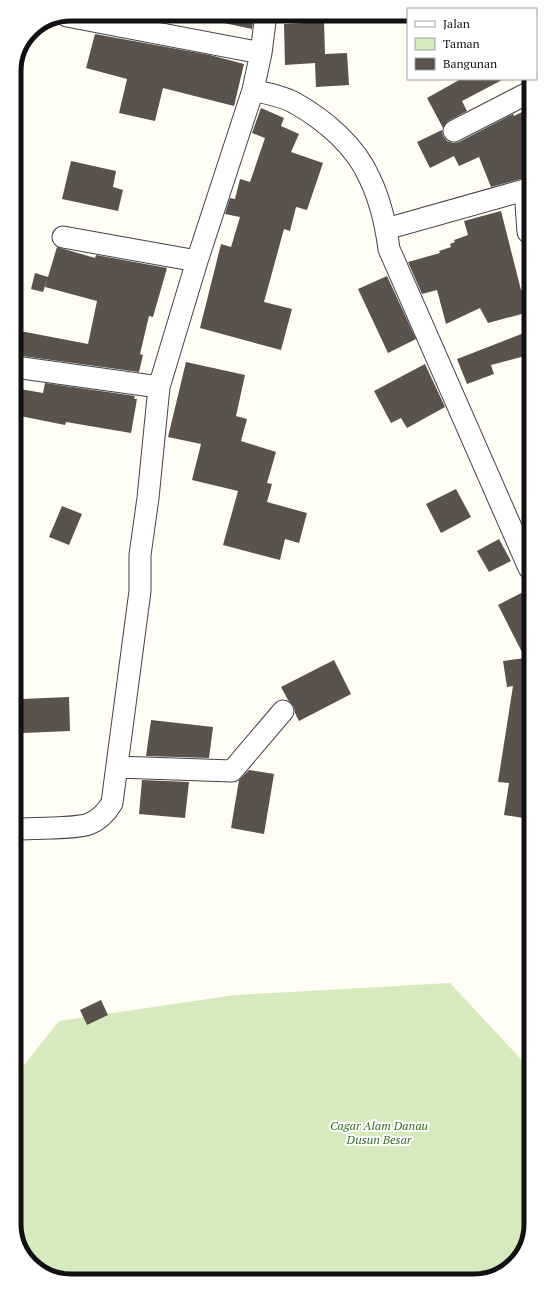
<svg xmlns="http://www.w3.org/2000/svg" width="545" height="1295" viewBox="0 0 545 1295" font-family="'PT Serif',serif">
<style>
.green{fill:#d5ebbd}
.building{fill:#5a524d}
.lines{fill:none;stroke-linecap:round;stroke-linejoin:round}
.minor-casing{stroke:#444;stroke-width:23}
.minor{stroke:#fff;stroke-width:21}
.labels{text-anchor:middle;stroke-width:4;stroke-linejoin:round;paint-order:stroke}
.park-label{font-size:12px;font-style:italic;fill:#2f6b1f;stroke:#fff}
.rim{fill:none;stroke:#111;stroke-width:5}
</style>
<rect width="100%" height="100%" fill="#fffdf5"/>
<path class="green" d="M 450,983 L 531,1070 L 531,1224 L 519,1258 L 492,1278 L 67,1281 L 36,1269 L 17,1242 L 17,1074 L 59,1021 L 235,995 Z"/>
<path class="building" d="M 211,14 L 254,14 L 252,29 L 210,20 Z
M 324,22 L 325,54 L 347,53 L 349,85 L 316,87 L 315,63 L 285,65 L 284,24 Z
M 95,34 L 210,55 L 244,64 L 234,106 L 163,88 L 155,121 L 119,113 L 127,79 L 86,68 Z
M 461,79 L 504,79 L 462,101 L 467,111 L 448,121 L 443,128 L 427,98 Z
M 261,108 L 284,118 L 281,126 L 299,134 L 291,152 L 323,163 L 307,210 L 296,207 L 290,231 L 284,229 L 264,302 L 292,309 L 281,350 L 200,328 L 221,244 L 231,247 L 240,217 L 225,214 L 230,198 L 235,199 L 240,179 L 250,182 L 265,138 L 252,133 Z
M 528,109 L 528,177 L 491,187 L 479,157 L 459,166 L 454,156 L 430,168 L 417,142 L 442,130 L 443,136 L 447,141 L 453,143 L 459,142 L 513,114 L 514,116 Z
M 71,161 L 116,171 L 113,187 L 123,190 L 118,211 L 62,199 Z
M 501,211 L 521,290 L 525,289 L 529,312 L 488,323 L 480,308 L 446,324 L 437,290 L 422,294 L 408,262 L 440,253 L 439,251 L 451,247 L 450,244 L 455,242 L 454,240 L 468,235 L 464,221 Z
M 57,247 L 95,258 L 96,255 L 167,268 L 153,317 L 149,316 L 140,354 L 143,355 L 139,372 L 15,355 L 15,330 L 88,344 L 97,301 L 45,287 Z
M 35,273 L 48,277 L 43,292 L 31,289 Z
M 387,276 L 416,339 L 388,353 L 358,289 Z
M 529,331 L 529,355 L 491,365 L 494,374 L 467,384 L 457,359 Z
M 186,362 L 245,375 L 236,416 L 247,419 L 241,441 L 276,452 L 267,483 L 272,484 L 267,502 L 307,513 L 299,543 L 285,539 L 280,560 L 223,545 L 238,491 L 192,480 L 201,444 L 168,437 Z
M 425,364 L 445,407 L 407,428 L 401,418 L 391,423 L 374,391 Z
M 45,383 L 135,396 L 134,399 L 137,399 L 131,433 L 66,422 L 65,425 L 15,415 L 20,389 L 43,393 Z
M 456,489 L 471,517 L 441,533 L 426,504 Z
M 62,506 L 82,514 L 69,545 L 49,537 Z
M 499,539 L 511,561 L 489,572 L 477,551 Z
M 529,589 L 530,794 L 530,819 L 504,815 L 509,783 L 498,782 L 513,686 L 507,687 L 503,661 L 525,658 L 498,605 Z
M 334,660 L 351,694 L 299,721 L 295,713 L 294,707 L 288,700 L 281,687 Z
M 69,697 L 70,731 L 23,733 L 22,699 Z
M 151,720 L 213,727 L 209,758 L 146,756 Z
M 249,770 L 274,774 L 264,834 L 231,828 L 239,780 Z
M 142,780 L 189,782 L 185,818 L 139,814 Z
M 101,1000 L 108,1015 L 87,1025 L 80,1010 Z"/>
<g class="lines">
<defs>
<path id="minor" d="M 67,16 L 261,53
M 253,90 C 265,93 282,96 293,102 C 324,119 356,146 370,179 C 380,200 386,226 389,249 L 529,568
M 454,131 L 528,93
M 525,190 L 528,232
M 386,229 L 528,189
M 63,237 L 197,261
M 15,367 L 159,387
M 117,767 L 232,771 L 283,711
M 16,829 C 32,828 76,829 89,824 C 99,820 106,813 112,803 L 140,591 L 140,555 L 148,498 L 159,387 L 197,261 L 253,90 L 261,53 L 266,14"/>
</defs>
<use href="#minor" class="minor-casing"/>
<use href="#minor" class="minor"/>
</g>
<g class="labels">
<g class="park-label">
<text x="379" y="1130">Cagar Alam Danau<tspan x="379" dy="14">Dusun Besar</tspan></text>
</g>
</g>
<path d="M0 0H545V1295H0ZM71 21H474A50 50 0 0 1 524 71V1224A50 50 0 0 1 474 1274H71A50 50 0 0 1 21 1224V71A50 50 0 0 1 71 21Z" fill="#fff" fill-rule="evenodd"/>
<path class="rim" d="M71 21H474A50 50 0 0 1 524 71V1224A50 50 0 0 1 474 1274H71A50 50 0 0 1 21 1224V71A50 50 0 0 1 71 21Z"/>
<rect x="407" y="8" width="130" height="72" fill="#ffffff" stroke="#a0a0a0"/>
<rect x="415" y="21" width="20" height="6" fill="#ffffff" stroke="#a0a0a0"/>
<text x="443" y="28" font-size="12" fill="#111111">Jalan</text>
<rect x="415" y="38" width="20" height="12" fill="#d5ebbd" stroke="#a0a0a0"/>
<text x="443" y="48" font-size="12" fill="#111111">Taman</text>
<rect x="415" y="58" width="20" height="12" fill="#5a524d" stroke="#a0a0a0"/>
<text x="443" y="68" font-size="12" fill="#111111">Bangunan</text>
</svg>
